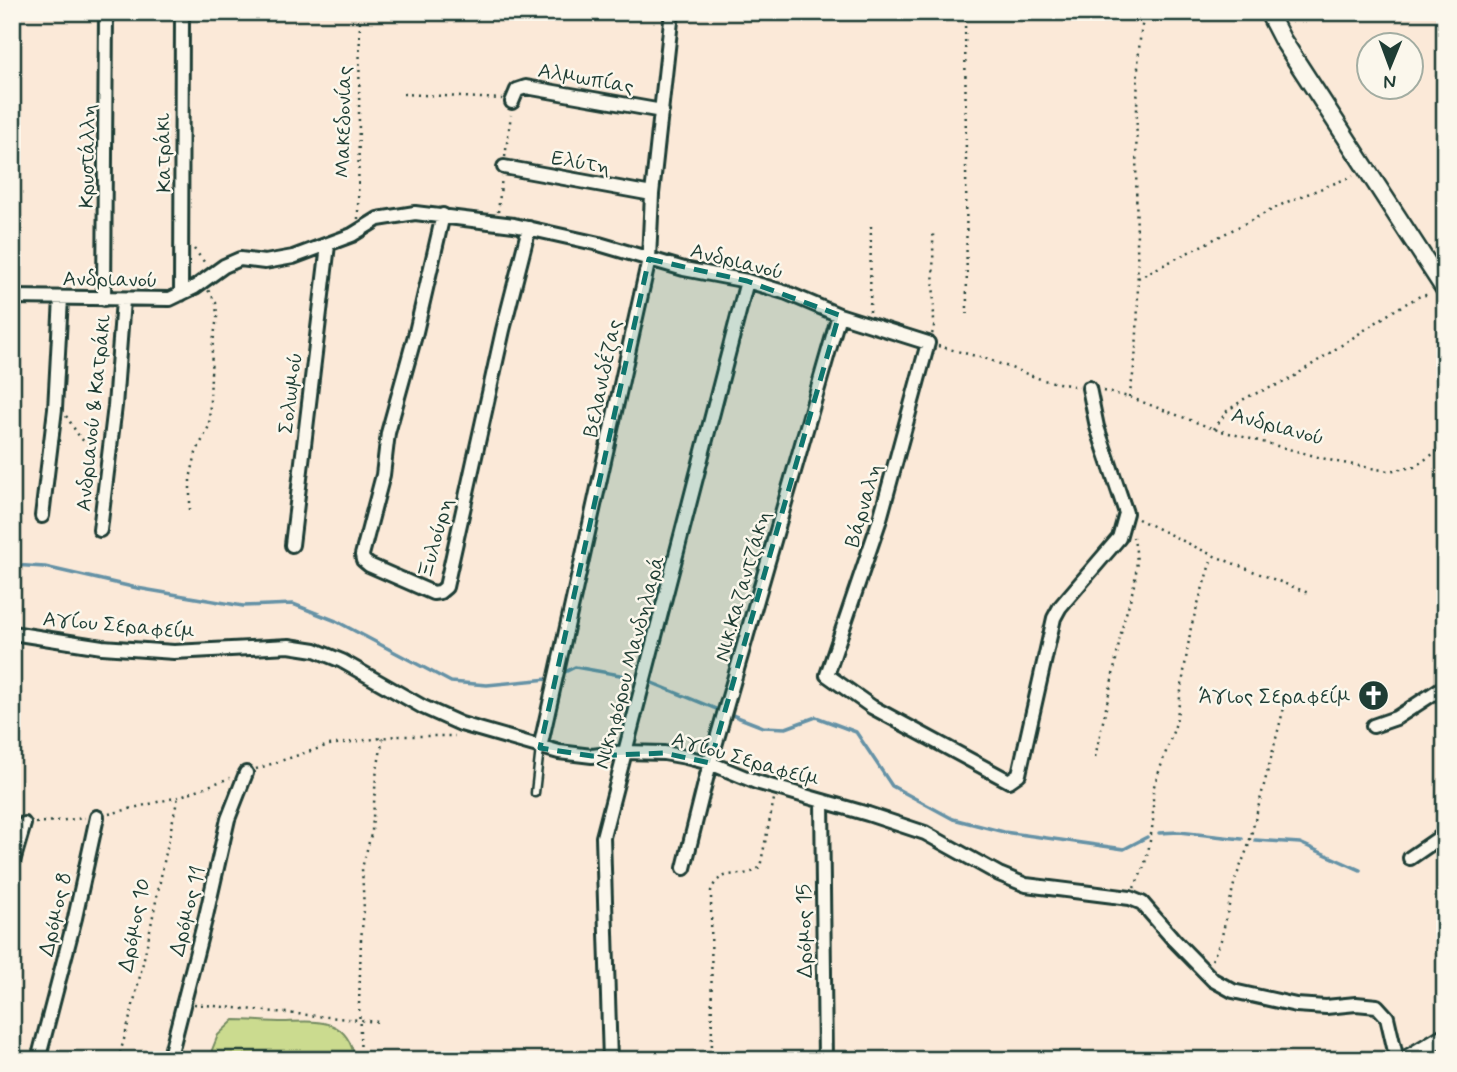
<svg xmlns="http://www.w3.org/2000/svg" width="1457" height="1072" viewBox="0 0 1457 1072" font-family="Mynerve,sans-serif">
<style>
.green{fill:#cbdb8f;stroke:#758c62;stroke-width:2}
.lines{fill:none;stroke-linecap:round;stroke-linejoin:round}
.stream{stroke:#6592a6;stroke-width:3.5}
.service-casing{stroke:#1f3d34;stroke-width:11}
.minor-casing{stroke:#1f3d34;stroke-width:18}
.tertiary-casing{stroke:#1f3d34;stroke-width:21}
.path{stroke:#1f3d34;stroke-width:2.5;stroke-dasharray:2 5;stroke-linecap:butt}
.service{stroke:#fbf7ec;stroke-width:6}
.minor{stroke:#fbf7ec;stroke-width:12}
.tertiary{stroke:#fbf7ec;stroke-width:16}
.marked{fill:#0f766e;fill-opacity:0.2;stroke:#0f766e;stroke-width:5;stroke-dasharray:14 9;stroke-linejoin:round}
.labels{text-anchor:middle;stroke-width:5;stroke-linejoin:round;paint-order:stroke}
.street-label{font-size:21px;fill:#1f3d34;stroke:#fbf7ec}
.poi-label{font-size:21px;fill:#1f3d34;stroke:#fbf7ec;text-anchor:end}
</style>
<rect width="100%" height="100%" fill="#fbe9d8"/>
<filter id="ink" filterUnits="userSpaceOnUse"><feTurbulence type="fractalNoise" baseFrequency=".0143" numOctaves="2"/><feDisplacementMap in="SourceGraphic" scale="14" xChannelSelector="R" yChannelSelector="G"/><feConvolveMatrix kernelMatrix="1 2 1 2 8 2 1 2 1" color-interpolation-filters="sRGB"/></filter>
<g filter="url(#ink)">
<path class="green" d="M 234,1020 C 251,1020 267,1022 284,1022 C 318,1021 348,1017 355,1060 L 208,1060 L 218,1035 Z"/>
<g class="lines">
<path class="stream" d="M 12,565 L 45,567 L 137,588 L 243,606 L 293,604 L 336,621 L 451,682 L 487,685 L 548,679
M 561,674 L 575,667 L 637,678
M 650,682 L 721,711
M 727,713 L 763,727 L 786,728 L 816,717 L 856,732 L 892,786 L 953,819 L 1004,832 L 1124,849 L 1147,837
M 1159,833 L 1179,832 L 1242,839
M 1255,840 L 1300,843 L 1360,870"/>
<defs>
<path id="service" d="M 535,793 L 540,748"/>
<path id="minor" d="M 512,102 L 517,90 L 526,87 L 662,111
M 504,167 L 652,194
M 443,215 L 416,332 L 388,433 L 383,475 L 362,555 L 363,560 L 369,565 L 433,593 L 440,592 L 446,587 L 503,330 L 529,228
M 181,294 L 182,12
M 12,297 L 170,299 L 195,287 L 224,266 L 240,259 L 265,262 L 293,257 L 352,235 L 378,219 L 415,213 L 514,225 L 599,244 L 684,269 L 747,281 L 787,293 L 839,315 L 928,343 L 880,519 L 827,675 L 872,707 L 1009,781 L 1019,774 L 1054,618 L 1060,607 L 1119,538 L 1126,513 L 1097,427 L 1089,388
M 104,299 L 106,12
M 42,516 L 55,409 L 61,298
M 100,530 L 115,406 L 123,300
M 292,545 L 328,245
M 12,633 L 102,647 L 174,652 L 289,646 L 315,650 L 342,661 L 423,707 L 461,724 L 559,752 L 592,756 L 625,752 L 664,753 L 686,757 L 710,763 L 756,782 L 868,814 L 925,833 L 999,874 L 1026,885 L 1130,898 L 1142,903 L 1174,940 L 1213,980 L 1233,991 L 1296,1005 L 1326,1007 L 1356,1004 L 1377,1006 L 1387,1017 L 1397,1060
M 1373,726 L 1396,718 L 1445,686
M 540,748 L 649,259 L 652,194 L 672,12
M 822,801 L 825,1060
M 1410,858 L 1445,834
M 12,865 L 24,824
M 684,868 L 710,763 L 839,315
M 38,1060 L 75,918 L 97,817
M 169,1060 L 206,916 L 228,819 L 246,773
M 610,1060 L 603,837 L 747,281"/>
<path id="tertiary" d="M 1268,12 L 1282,39 L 1445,290
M 1405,1060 L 1445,1036"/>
</defs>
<use href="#service" class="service-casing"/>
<use href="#minor" class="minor-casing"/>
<use href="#tertiary" class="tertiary-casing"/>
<path class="path" d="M 965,12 L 967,314
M 403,94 L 502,99
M 505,157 L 511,115
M 498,212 L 502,177
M 358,219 L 360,12
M 194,249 L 205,263
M 1138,278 L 1287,202 L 1353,176
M 870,312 L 871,224
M 932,334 L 934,329 L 933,233
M 938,346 L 987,359 L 1043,380 L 1079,387
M 1103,391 L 1129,397 L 1214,429 L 1337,462 L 1388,471 L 1414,467 L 1445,446
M 1129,397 C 1140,346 1138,294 1137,242 C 1136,197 1136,153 1137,108 C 1138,76 1137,43 1145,12
M 66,416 C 76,429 80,446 99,447
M 1214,429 L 1227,411 L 1247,397 L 1287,381 L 1398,308 L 1420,296 L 1431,294
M 190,510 L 190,479 L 196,453 L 209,426 L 212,349 L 217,317 L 216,303 L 208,290
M 1138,519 L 1212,555 L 1311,594
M 1095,757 C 1104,717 1113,678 1120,638 C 1127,601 1144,575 1133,537
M 256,769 L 329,745 L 396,736 L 455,736
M 109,814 L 178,797 L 230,778
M 36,823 L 85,818
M 1134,888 L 1144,867 L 1149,847 L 1153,822 L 1153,789 L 1176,723 L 1191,627 L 1212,557
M 1212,960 L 1221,940 L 1235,880 L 1248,847 L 1288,692
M 194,1004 L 379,1022
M 118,1060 C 144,974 158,884 178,797
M 361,1060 L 359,1005 L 361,939 L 364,910 L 362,868 L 372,831 L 376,776 L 383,738
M 712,1060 L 711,891 C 721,864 744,882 760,867 L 774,799"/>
<use href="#service" class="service"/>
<use href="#minor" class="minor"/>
<use href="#tertiary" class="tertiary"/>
</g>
</g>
<path class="marked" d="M 649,259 L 747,281 L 839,315 L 710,763 L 664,753 L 592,756 L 540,748 Z"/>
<defs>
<symbol id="church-disc" viewBox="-11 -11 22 22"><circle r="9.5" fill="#1f3d34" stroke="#fbf7ec"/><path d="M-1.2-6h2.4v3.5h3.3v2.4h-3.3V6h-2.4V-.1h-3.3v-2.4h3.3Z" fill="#fff"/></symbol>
</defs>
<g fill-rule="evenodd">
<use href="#church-disc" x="1356" y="678" width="35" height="35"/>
</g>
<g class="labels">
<g class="street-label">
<text transform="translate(586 78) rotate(10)" y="7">Αλμωπίας</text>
<text transform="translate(343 122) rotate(-89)" y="7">Μακεδονίας</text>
<text transform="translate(163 153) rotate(-91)" y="7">Κατράκι</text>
<text transform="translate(87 156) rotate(-89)" y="7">Κρυστάλλη</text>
<text transform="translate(581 162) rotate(10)" y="7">Ελύτη</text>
<text transform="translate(737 261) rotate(14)" y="7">Ανδριανού</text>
<text transform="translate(110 279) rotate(1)" y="7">Ανδριανού</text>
<text transform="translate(602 378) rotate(-78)" y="7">Βελανιδέζας</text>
<text transform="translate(290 393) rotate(-83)" y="7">Σολωμού</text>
<text transform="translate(93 413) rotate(-84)" y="7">Ανδριανού &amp; Κατράκι</text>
<text transform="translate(1278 426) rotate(15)" y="7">Ανδριανού</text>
<text transform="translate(863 505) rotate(-74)" y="7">Βάρναλη</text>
<text transform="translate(435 538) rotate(-75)" y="7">Ξυλούρη</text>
<text transform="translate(742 586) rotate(-74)" y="7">Νικ.Καζαντζάκη</text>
<text transform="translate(119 625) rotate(5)" y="7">Αγίου Σεραφείμ</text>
<text transform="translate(629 662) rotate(-75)" y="7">Νικηφόρου Μανδηλαρά</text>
<text transform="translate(746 759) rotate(16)" y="7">Αγίου Σεραφείμ</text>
<text transform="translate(187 911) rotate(-76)" y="7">Δρόμος 11</text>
<text transform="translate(55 914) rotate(-77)" y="7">Δρόμος 8</text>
<text transform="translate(134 925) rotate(-79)" y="7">Δρόμος 10</text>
<text transform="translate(804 931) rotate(-91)" y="7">Δρόμος 15</text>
</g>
<g class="poi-label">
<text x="1351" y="703">Άγιος Σεραφείμ</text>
</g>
</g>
<rect width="1457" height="1072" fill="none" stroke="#fbf7ec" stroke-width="42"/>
<rect x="21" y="21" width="1415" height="1030" fill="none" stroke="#1f3d34" stroke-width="2.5" filter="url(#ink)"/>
<g transform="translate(1390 66) rotate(181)"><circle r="33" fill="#fbf7ec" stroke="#a3ada2" stroke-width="2"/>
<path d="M0-5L12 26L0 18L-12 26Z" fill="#1f3d34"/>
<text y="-10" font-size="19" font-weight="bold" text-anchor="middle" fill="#1f3d34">N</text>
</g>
</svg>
